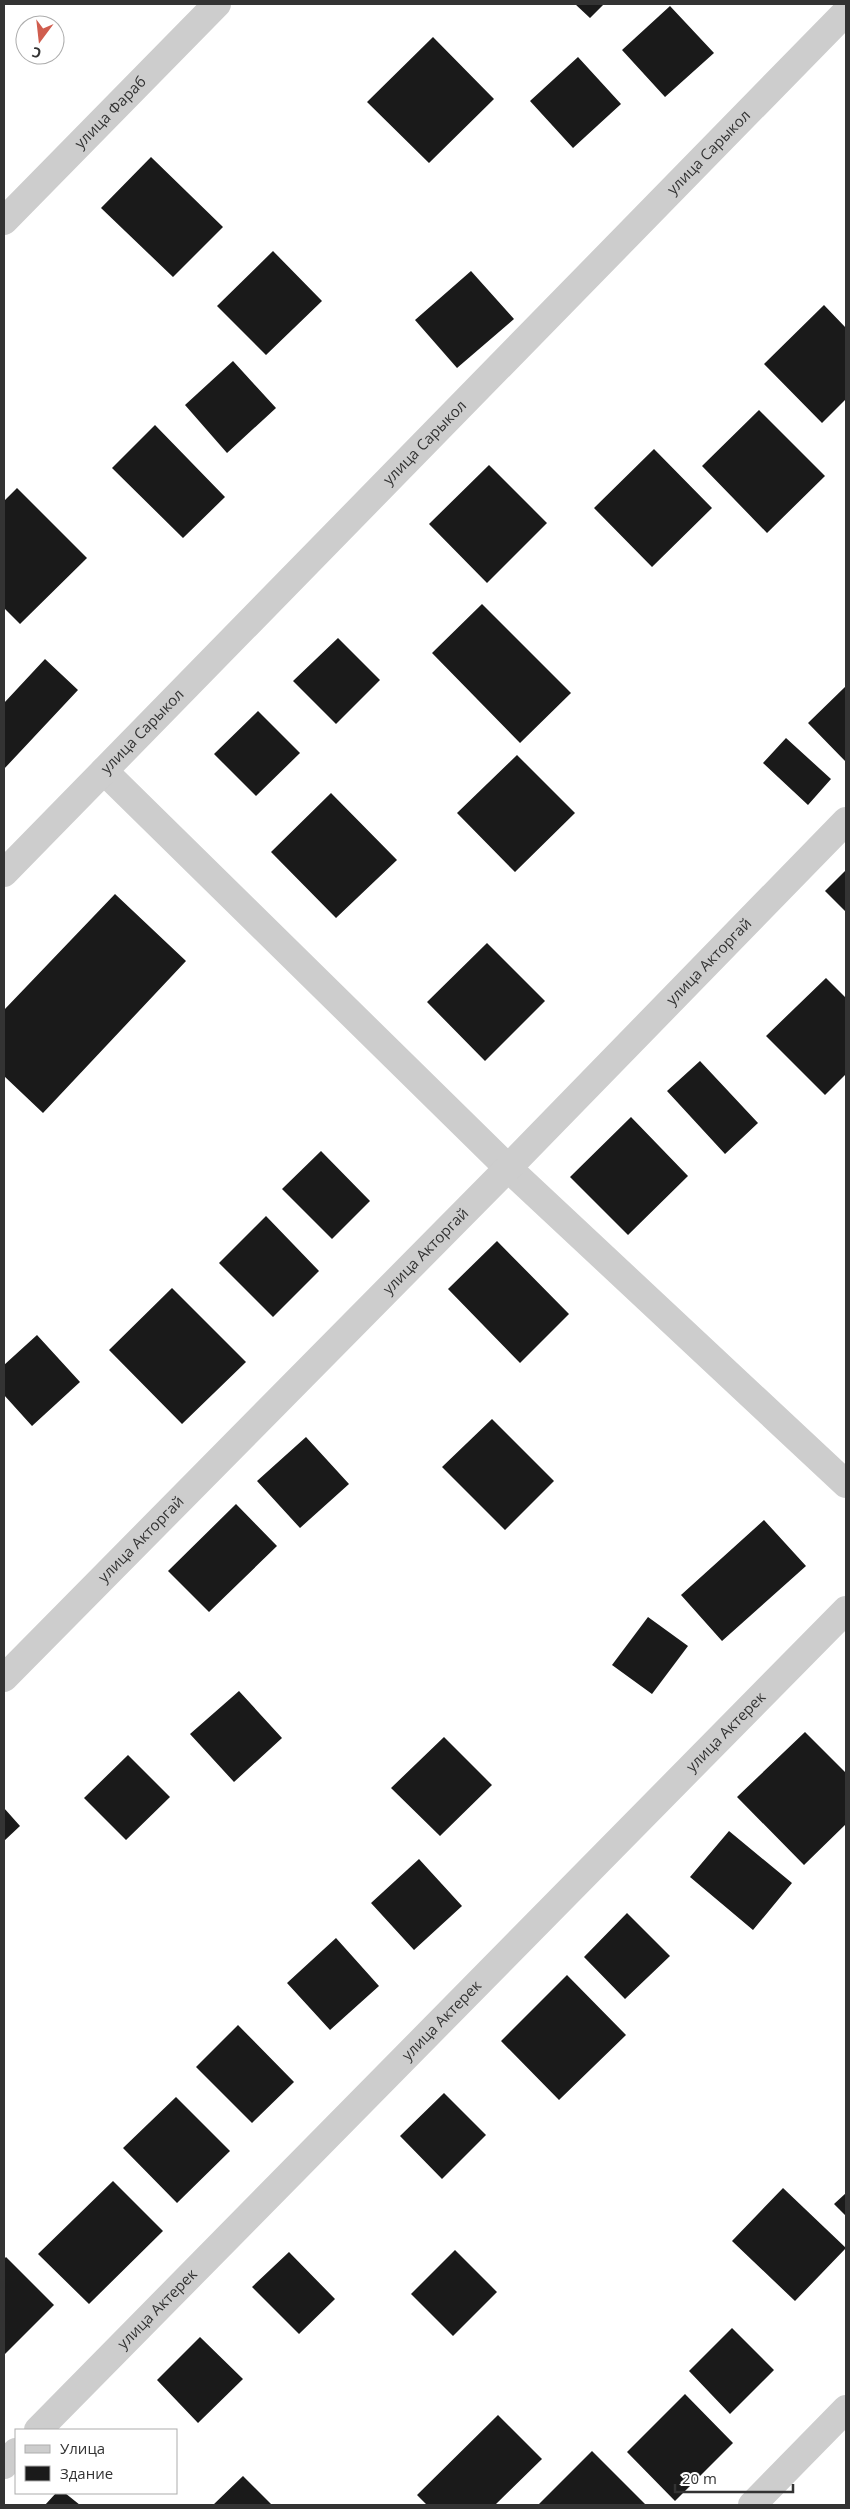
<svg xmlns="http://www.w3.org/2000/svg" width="850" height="2509" viewBox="0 0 850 2509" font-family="'Open Sans',sans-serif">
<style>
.building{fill:#1a1a1a}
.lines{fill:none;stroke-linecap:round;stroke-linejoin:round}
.minor{stroke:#cdcdcd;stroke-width:28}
.labels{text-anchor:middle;stroke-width:5;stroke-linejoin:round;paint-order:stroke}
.street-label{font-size:15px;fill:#333;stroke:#fff}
</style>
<rect width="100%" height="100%" fill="#fff"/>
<path class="building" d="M 575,4 L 604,4 L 590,18 Z
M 670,6 L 714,53 L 665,97 L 622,50 Z
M 433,37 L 494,99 L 429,163 L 367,102 Z
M 578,57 L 621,104 L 573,148 L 530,101 Z
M 151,157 L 223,227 L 173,277 L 101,208 Z
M 273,251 L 322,301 L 266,355 L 217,306 Z
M 471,271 L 514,319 L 457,368 L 415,320 Z
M 824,305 L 846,328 L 846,399 L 822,423 L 764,364 Z
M 233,361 L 276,408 L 227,453 L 185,405 Z
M 759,410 L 825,476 L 767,533 L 702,466 Z
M 155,425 L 225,497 L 183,538 L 112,468 Z
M 654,449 L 712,508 L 652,567 L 594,508 Z
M 489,465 L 547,523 L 487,583 L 429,524 Z
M 17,488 L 87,558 L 20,624 L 4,608 L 4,501 Z
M 482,604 L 571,693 L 520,743 L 432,653 Z
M 338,638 L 380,680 L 336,724 L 293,681 Z
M 45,659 L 78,690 L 4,769 L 4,703 Z
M 846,686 L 846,762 L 808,723 Z
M 258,711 L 300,753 L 256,796 L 214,754 Z
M 786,738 L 831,779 L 808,805 L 763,763 Z
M 517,755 L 575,813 L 515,872 L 457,813 Z
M 331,793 L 397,860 L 336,918 L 271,852 Z
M 846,870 L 846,912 L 825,891 Z
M 115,894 L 186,961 L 43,1113 L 4,1076 L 4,1010 Z
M 487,943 L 545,1001 L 485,1061 L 427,1002 Z
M 826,978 L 846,998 L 846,1074 L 825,1095 L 766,1036 Z
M 700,1061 L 758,1123 L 725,1154 L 667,1091 Z
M 631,1117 L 688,1176 L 628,1235 L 570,1177 Z
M 321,1151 L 370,1201 L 332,1239 L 282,1189 Z
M 266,1216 L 319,1271 L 273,1317 L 219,1263 Z
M 497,1241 L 569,1314 L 520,1363 L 448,1289 Z
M 172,1288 L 246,1362 L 182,1424 L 109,1350 Z
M 37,1335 L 80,1382 L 32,1426 L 4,1395 L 4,1365 Z
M 492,1419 L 554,1481 L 505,1530 L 442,1467 Z
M 306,1437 L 349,1484 L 300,1528 L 257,1481 Z
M 236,1504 L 277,1546 L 209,1612 L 168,1571 Z
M 764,1520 L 806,1566 L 722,1641 L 681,1595 Z
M 648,1617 L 688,1646 L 652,1694 L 612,1665 Z
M 239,1691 L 282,1738 L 234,1782 L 190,1734 Z
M 805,1732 L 846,1773 L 846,1824 L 804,1865 L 737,1797 Z
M 444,1737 L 492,1785 L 440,1836 L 391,1788 Z
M 128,1755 L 170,1797 L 126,1840 L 84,1798 Z
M 4,1808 L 20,1826 L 4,1841 Z
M 729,1831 L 792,1883 L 753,1930 L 690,1877 Z
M 419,1859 L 462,1906 L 414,1950 L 371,1903 Z
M 627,1913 L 670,1956 L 625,1999 L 584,1957 Z
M 336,1938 L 379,1986 L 330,2030 L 287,1983 Z
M 567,1975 L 626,2035 L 559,2100 L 501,2041 Z
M 238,2025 L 294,2082 L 252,2123 L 196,2067 Z
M 444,2093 L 486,2135 L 442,2179 L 400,2136 Z
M 176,2097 L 230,2151 L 177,2203 L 123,2148 Z
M 113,2181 L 163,2231 L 89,2304 L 38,2254 Z
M 783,2188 L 846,2248 L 795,2301 L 732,2241 Z
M 846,2193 L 846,2216 L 834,2204 Z
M 455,2250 L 497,2292 L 453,2336 L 411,2294 Z
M 289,2252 L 335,2299 L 299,2334 L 252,2287 Z
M 6,2257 L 54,2305 L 4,2355 L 4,2259 Z
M 732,2328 L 774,2370 L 730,2414 L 689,2371 Z
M 200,2337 L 243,2379 L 198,2423 L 157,2380 Z
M 685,2394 L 733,2443 L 675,2501 L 627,2452 Z
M 498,2415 L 542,2459 L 495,2505 L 427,2505 L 417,2495 Z
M 592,2451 L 646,2505 L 538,2505 Z
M 243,2476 L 272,2505 L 213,2505 Z
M 56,2493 L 65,2493 L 80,2505 L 45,2505 Z"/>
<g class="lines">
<g class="minor">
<path id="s1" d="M 4,221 L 217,4"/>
<path d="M 104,771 L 508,1168 L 846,1484"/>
<path id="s2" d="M 4,873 L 846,12"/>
<path id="s3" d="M 4,1678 L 508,1168 L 846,821"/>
<path id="s4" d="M 38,2430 L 846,1610"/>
<path d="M 4,2465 L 16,2452"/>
<path d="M 752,2505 L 846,2409"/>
</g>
</g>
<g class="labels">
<g class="street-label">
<text dy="5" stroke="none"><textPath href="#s1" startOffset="152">улица Фараб</textPath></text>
<text dy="5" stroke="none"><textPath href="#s2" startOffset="1008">улица Сарыкол</textPath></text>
<text dy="5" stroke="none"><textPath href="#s2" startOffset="602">улица Сарыкол</textPath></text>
<text dy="5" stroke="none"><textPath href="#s2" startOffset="198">улица Сарыкол</textPath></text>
<text dy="5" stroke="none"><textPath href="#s3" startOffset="1005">улица Акторгай</textPath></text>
<text dy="5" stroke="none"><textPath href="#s3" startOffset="600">улица Акторгай</textPath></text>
<text dy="5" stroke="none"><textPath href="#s3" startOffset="195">улица Акторгай</textPath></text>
<text dy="5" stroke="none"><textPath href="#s4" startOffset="980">улица Актерек</textPath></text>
<text dy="5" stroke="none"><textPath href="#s4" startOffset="575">улица Актерек</textPath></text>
<text dy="5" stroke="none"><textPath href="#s4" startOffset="170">улица Актерек</textPath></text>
</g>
</g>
<rect width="850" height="2509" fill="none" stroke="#333333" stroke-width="10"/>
<rect x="15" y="2429" width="162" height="65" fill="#ffffff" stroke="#adadad"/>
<rect x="25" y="2445" width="25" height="8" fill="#cdcdcd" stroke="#adadad"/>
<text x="60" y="2454" font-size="15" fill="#333333">Улица</text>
<rect x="25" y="2466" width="25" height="15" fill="#1a1a1a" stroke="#adadad"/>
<text x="60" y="2479" font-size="15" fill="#333333">Здание</text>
<g transform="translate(40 40) rotate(195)"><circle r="24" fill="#ffffff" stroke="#adadad"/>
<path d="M0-4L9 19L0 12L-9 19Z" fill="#d05d4e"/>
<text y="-8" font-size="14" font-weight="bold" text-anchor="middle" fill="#333333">С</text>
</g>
<path d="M675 2484v8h118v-8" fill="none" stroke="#333333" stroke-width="2.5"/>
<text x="682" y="2484" font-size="15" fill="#333333" stroke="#ffffff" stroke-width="4" paint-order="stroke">20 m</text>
</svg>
